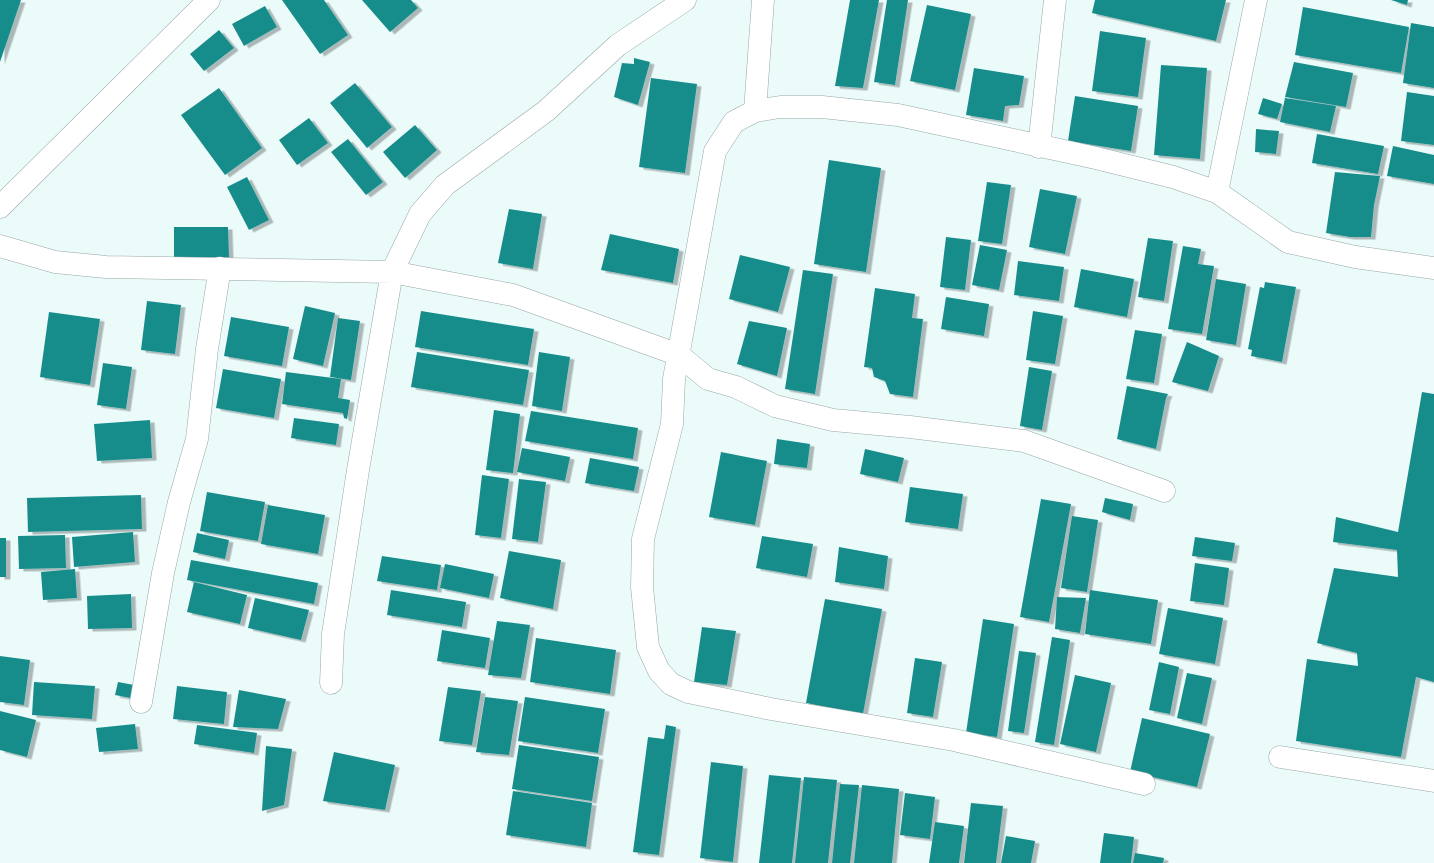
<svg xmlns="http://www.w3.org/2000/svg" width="1434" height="863" viewBox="0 0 1434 863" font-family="'PT Serif',serif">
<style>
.building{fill:#188d8b;filter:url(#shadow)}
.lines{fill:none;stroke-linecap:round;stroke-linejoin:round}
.minor-casing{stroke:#97a7a6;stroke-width:23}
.minor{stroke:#fff;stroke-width:22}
</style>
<defs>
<filter id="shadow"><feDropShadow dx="4.5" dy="2.5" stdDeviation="0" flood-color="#0004"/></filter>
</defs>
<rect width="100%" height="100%" fill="#eafbfa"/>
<path class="building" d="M 0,0 L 21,0 L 0,62 Z
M 282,0 L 324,0 L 348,35 L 320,54 Z
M 362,0 L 411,0 L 418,8 L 390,32 Z
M 850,0 L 879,0 L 863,88 L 835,86 Z
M 887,0 L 908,0 L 895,85 L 874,82 Z
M 1095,0 L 1226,0 L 1216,41 L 1092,13 Z
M 1391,0 L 1408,0 L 1407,5 Z
M 927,5 L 971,14 L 955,90 L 910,81 Z
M 265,6 L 277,27 L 244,46 L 232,24 Z
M 1303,7 L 1409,27 L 1401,73 L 1295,55 Z
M 1411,23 L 1434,27 L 1434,88 L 1403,83 Z
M 219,30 L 234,48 L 204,71 L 190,54 Z
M 1100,31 L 1146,38 L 1138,97 L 1092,91 Z
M 634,58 L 650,62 L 638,105 L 614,97 L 622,63 L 634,64 Z
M 1294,62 L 1353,73 L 1346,107 L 1285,97 Z
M 1161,65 L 1207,68 L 1200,159 L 1154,155 Z
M 974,68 L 1024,76 L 1019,105 L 1005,106 L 1003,121 L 966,115 Z
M 651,78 L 697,84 L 685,173 L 639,167 Z
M 355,83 L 392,127 L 367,148 L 330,103 Z
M 219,88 L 262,148 L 225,175 L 181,115 Z
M 1407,92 L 1434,96 L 1434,145 L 1401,141 Z
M 1075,96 L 1138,106 L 1131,151 L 1068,141 Z
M 1263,98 L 1282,104 L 1277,119 L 1258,114 Z
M 1285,98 L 1336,106 L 1330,132 L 1280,122 Z
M 309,118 L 328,143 L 297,165 L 279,140 Z
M 415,125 L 437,150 L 405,178 L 383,152 Z
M 1256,129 L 1279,131 L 1276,154 L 1255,152 Z
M 1317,134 L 1384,146 L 1378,174 L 1312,163 Z
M 348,139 L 383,182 L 366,195 L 331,152 Z
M 1393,146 L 1434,155 L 1434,184 L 1387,176 Z
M 829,160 L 881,168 L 866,272 L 814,264 Z
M 1335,172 L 1380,176 L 1374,205 L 1371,237 L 1350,237 L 1326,233 Z
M 247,177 L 269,220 L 249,230 L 227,187 Z
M 987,182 L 1011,185 L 1002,244 L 978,241 Z
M 1040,189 L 1077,196 L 1065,254 L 1029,247 Z
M 509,209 L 542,214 L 533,269 L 498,263 Z
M 174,227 L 228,227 L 229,257 L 174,258 Z
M 610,234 L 679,249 L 673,283 L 601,270 Z
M 946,237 L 971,240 L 965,290 L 940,287 Z
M 1148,238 L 1173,241 L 1164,301 L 1138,297 Z
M 980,245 L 1007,250 L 999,290 L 972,285 Z
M 1183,246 L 1201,249 L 1198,264 L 1214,266 L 1202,334 L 1168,329 Z
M 740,255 L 790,267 L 778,312 L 729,299 Z
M 1018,261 L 1064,267 L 1059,301 L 1014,295 Z
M 1081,269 L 1134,279 L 1127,317 L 1074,307 Z
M 803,270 L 833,274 L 815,394 L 785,389 Z
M 1216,279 L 1246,284 L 1236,345 L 1206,340 Z
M 1265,282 L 1296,287 L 1282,362 L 1251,356 L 1252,350 L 1248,349 L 1260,287 L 1264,288 Z
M 875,288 L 915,294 L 912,318 L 923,319 L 913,397 L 890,394 L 885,381 L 874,377 L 872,368 L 864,367 Z
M 946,297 L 989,304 L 984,336 L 941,329 Z
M 147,301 L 181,305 L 175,354 L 141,350 Z
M 305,306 L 335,313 L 323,366 L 293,359 Z
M 421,311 L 534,329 L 528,365 L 415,347 Z
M 1033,311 L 1063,316 L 1055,364 L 1026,360 Z
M 49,312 L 100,319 L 90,385 L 40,377 Z
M 231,317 L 289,327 L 282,366 L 224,356 Z
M 338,318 L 360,321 L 351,380 L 330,377 Z
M 749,321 L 787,328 L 777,376 L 737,364 Z
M 1135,330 L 1162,334 L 1154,383 L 1126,379 Z
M 1187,342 L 1219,356 L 1208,391 L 1172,382 Z
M 417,352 L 529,370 L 523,405 L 411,387 Z
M 539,352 L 570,357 L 562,411 L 532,406 Z
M 103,363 L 132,367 L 126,409 L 97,405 Z
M 1029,367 L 1052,371 L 1042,430 L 1020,426 Z
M 223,369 L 281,379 L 274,418 L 216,408 Z
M 286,372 L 341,379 L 338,398 L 350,400 L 347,419 L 344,418 L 343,413 L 282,404 Z
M 1127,386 L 1168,394 L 1166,398 L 1156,449 L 1117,439 Z
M 1422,392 L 1434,394 L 1434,682 L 1416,677 L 1401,757 L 1296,741 L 1307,659 L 1358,666 L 1357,653 L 1317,643 L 1334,568 L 1398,577 L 1397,550 L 1333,542 L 1336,517 L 1398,532 Z
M 494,410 L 520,414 L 513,473 L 486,470 Z
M 531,411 L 638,428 L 633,459 L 525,441 Z
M 294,418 L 339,424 L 336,445 L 291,438 Z
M 150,420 L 152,458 L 97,461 L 94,424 Z
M 777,439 L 810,444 L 807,468 L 774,464 Z
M 522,448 L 570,457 L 565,481 L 517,472 Z
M 865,449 L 904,458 L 898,482 L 860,474 Z
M 721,452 L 767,461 L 755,525 L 709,517 Z
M 590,458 L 639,467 L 634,491 L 585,483 Z
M 482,475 L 509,479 L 501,538 L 475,535 Z
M 519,479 L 546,482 L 538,542 L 512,539 Z
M 910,487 L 963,494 L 958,529 L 905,522 Z
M 207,492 L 265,502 L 258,541 L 200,531 Z
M 141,495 L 142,529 L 28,532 L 27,498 Z
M 1105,498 L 1133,504 L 1130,520 L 1102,512 Z
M 1041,499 L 1071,504 L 1049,622 L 1020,617 Z
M 268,505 L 325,515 L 318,554 L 261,544 Z
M 1072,516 L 1098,520 L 1087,592 L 1061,588 Z
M 133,532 L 135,562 L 74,567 L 72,537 Z
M 197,533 L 229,540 L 225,559 L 193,552 Z
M 65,535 L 66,568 L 19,569 L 18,536 Z
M 762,536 L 813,544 L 807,577 L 756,568 Z
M 1195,537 L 1235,543 L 1232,561 L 1192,556 Z
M 0,538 L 6,538 L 6,577 L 0,577 Z
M 839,547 L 888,556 L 884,589 L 835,582 Z
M 509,551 L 561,560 L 553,609 L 500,598 Z
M 382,556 L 441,565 L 437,590 L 377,581 Z
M 191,560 L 318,583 L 314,604 L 187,580 Z
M 1195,563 L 1229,568 L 1224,605 L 1190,601 Z
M 445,564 L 494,574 L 489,598 L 440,588 Z
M 75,569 L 77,598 L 43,600 L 41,572 Z
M 194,582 L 247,595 L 240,624 L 187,612 Z
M 391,590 L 466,602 L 462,627 L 387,615 Z
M 1090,590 L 1158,600 L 1151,644 L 1085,634 Z
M 131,594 L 132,628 L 88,629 L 87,596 Z
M 1057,597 L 1086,598 L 1080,633 L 1055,629 Z
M 255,598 L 309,610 L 301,640 L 248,628 Z
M 825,599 L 882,609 L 863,714 L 806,703 Z
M 1168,608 L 1223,618 L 1215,664 L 1159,654 Z
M 983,619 L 1014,624 L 997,737 L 966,733 Z
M 497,621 L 530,625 L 521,678 L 488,675 Z
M 702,627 L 736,631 L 727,685 L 694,682 Z
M 442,630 L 490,638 L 485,668 L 437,661 Z
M 1052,637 L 1070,640 L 1054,745 L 1035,742 Z
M 536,638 L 616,650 L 610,694 L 530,682 Z
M 1019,651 L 1036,653 L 1024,733 L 1008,731 Z
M 0,656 L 30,660 L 24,705 L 0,702 Z
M 915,658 L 942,662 L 933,717 L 907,713 Z
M 1159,662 L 1179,667 L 1170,714 L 1149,710 Z
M 1187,673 L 1212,678 L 1202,724 L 1177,718 Z
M 1075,675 L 1111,683 L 1096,752 L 1060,744 Z
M 34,682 L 95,686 L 92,719 L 32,715 Z
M 118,682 L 134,685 L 131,698 L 115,695 Z
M 177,686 L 227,692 L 224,724 L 173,719 Z
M 448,687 L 481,691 L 472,745 L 439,741 Z
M 239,690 L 286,699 L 278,729 L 233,727 Z
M 485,697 L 518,701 L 509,755 L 476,752 Z
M 525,697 L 605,709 L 598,753 L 518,741 Z
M 0,711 L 36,720 L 27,757 L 0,750 Z
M 1142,718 L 1210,734 L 1197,787 L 1130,772 Z
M 135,724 L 138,749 L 99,752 L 96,728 Z
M 197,725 L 257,733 L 254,753 L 194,744 Z
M 666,725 L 676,727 L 659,855 L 633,852 L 648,737 L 664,739 Z
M 519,745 L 599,757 L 592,801 L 512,789 Z
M 266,746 L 292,749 L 284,805 L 262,811 Z
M 334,752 L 395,765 L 385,810 L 323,801 Z
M 711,762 L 743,766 L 733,862 L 700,858 Z
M 769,775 L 801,778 L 792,863 L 759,863 Z
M 804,777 L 837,780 L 828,863 L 795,863 Z
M 840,784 L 859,785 L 850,863 L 832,863 Z
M 862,785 L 899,789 L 892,863 L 854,863 Z
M 513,791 L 592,803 L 586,847 L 506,835 Z
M 905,793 L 935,797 L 930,839 L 900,835 Z
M 971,803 L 1003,806 L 996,863 L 964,863 Z
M 935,822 L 964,826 L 959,863 L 929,863 Z
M 1104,833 L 1134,837 L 1131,863 L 1100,863 Z
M 1006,836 L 1035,841 L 1031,863 L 1001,863 Z
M 1135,853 L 1164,858 L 1163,863 L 1133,863 Z"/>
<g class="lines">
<defs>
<path id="minor" d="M 755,111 L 763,0
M 1039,147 L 1055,0
M 1217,192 L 1256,0
M 0,207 L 209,0
M 0,246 L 55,262 L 106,267 L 392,272 L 513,295 L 679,355 L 708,379 L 736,387 L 775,406 L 833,420 L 910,427 L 1024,441 L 1164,491
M 331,683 L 333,634 L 358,470 L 392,272 L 420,214 L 445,185 L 546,111 L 618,45 L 685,0
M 141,702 L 163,573 L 179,502 L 197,439 L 207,349 L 220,268
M 1280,757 L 1434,781
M 1144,784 L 954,740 L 771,709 L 688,692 L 671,684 L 659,671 L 648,647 L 642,587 L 643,539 L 672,424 L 674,379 L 715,151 L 734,122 L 755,111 L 780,107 L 822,107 L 898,115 L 1096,158 L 1173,177 L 1217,192 L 1288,242 L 1355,257 L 1434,268"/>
</defs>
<use href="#minor" class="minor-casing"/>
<use href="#minor" class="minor"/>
</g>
</svg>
